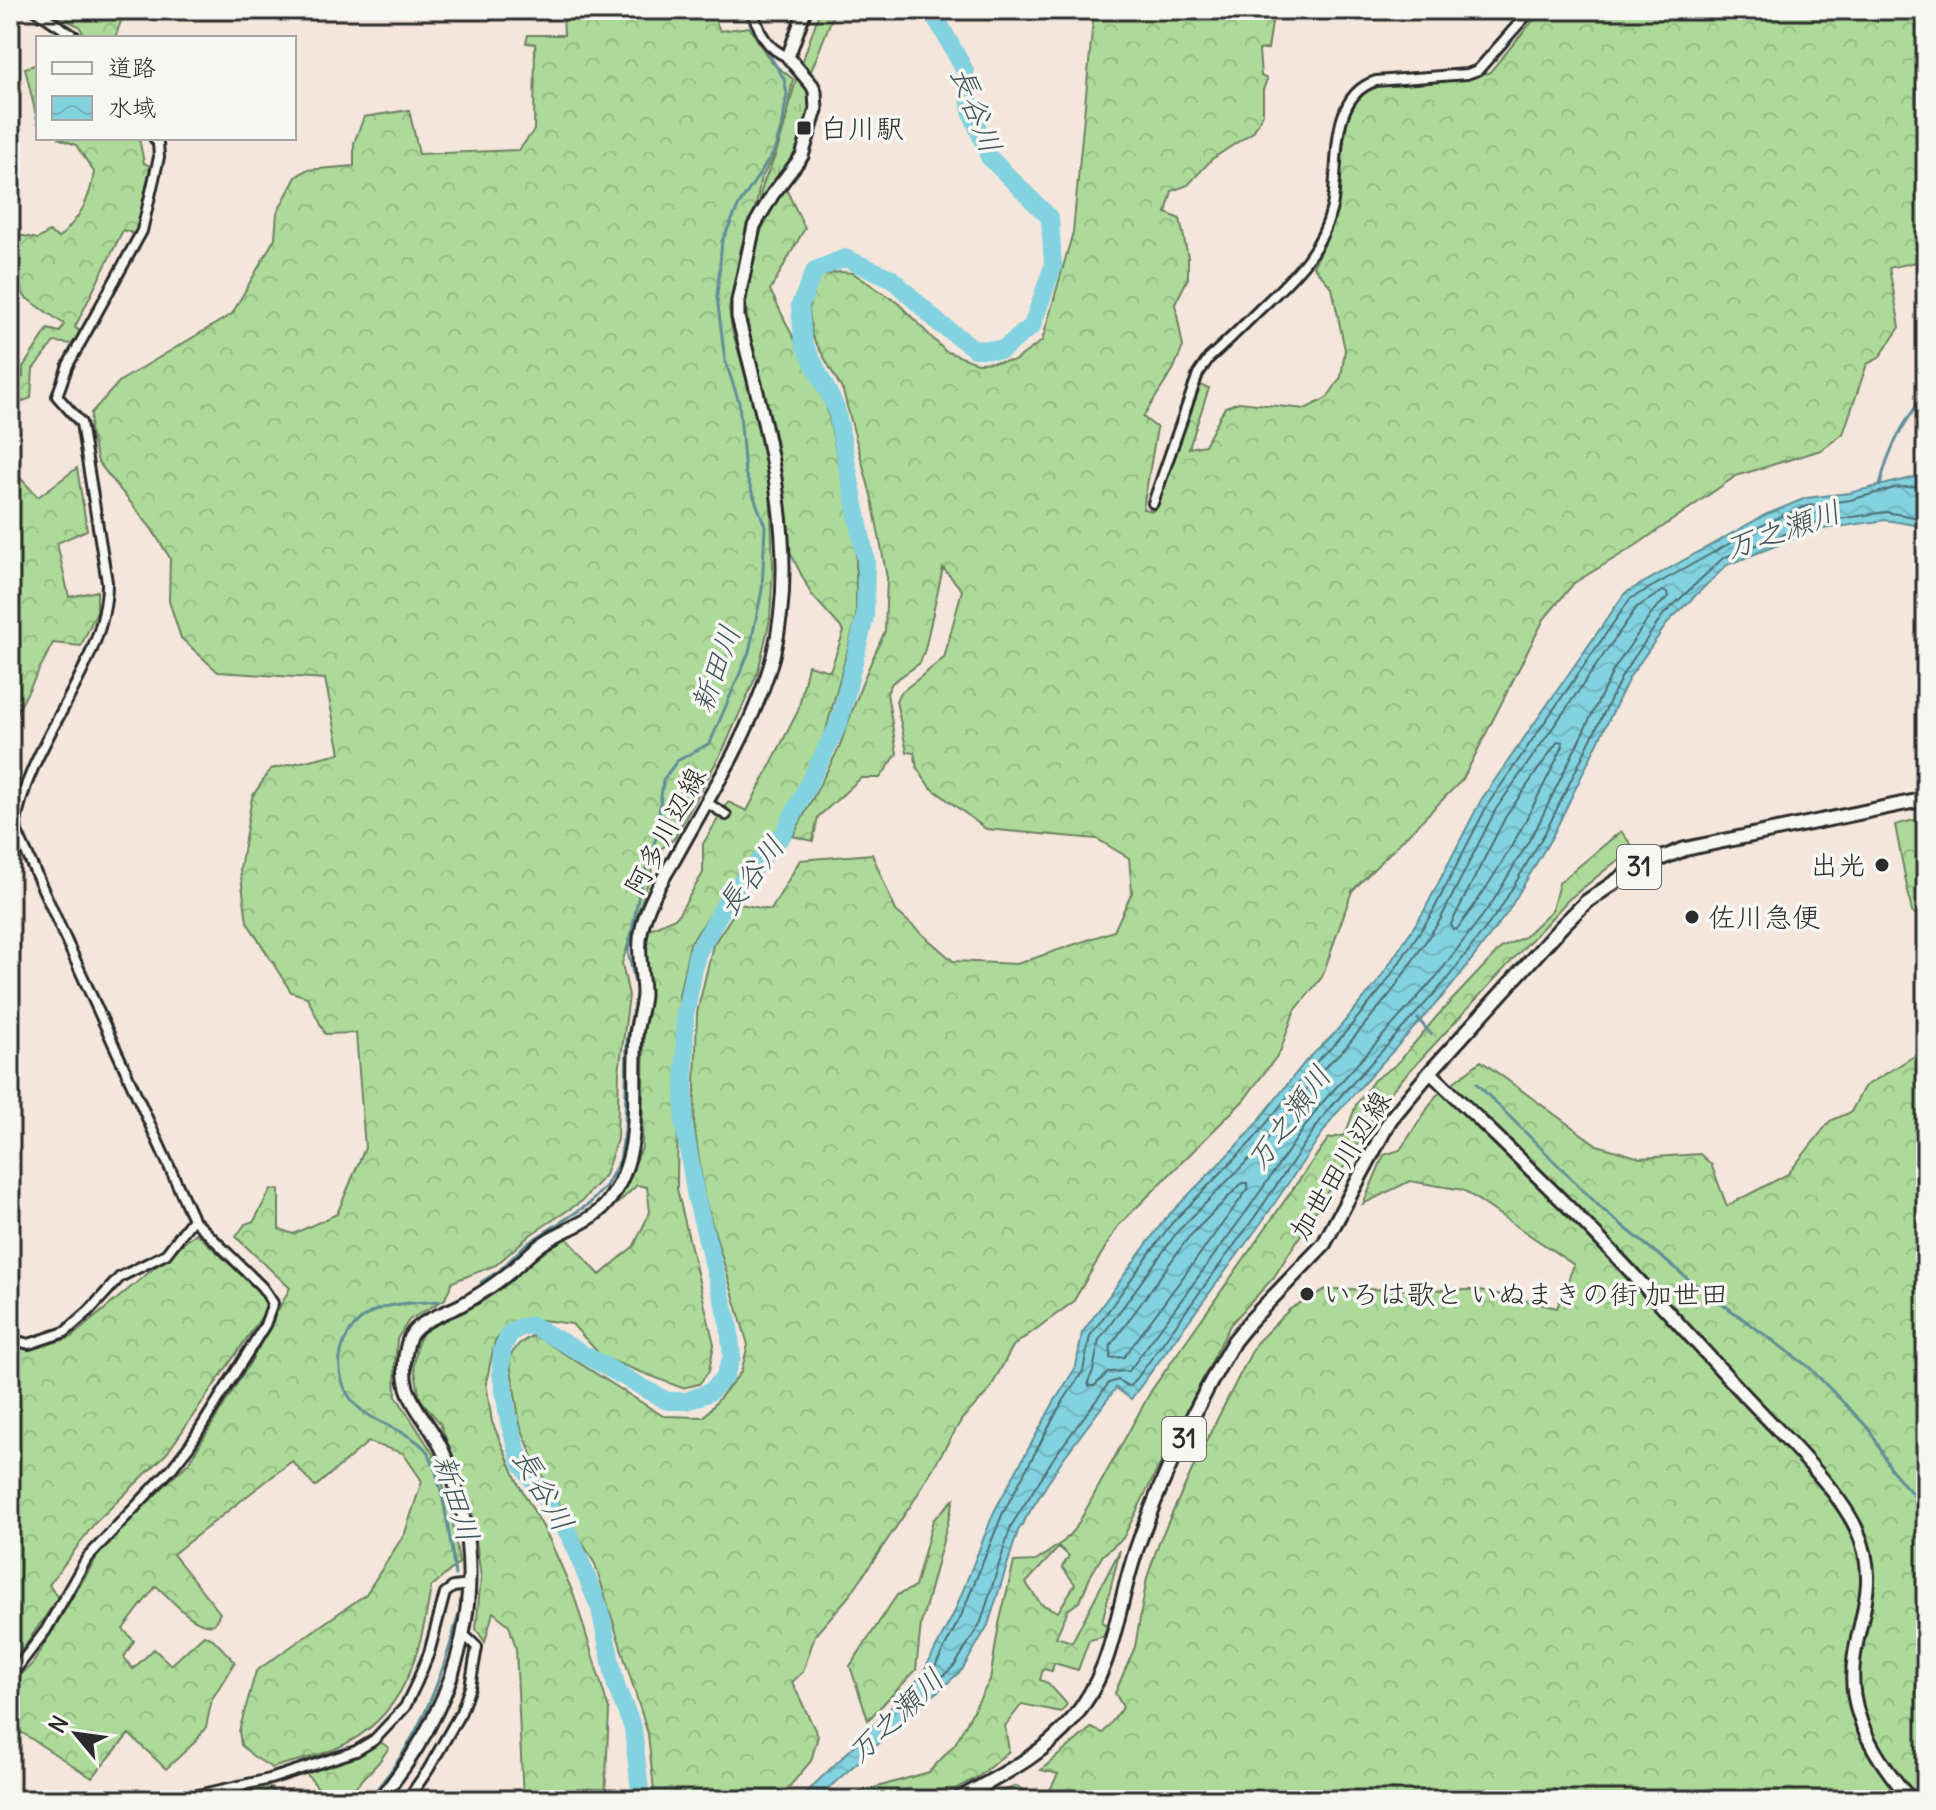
<svg xmlns="http://www.w3.org/2000/svg" width="1936" height="1810" viewBox="0 0 1936 1810" font-family="Delius,'Klee One',sans-serif">
<style>
.grass{fill:url(#grass-tufts);stroke:#6c8262;stroke-width:2}
.forest{fill:url(#forest-crowns);stroke:#6c8262;stroke-width:2;fill-rule:evenodd}
.water{fill:url(#water-waves);stroke:#608f98;stroke-width:2}
.lines{fill:none;stroke-linecap:round;stroke-linejoin:round}
.shore{stroke:#4e6e73;stroke-width:2}
.stream{stroke:#608f98;stroke-width:3}
.river{stroke:#83d2e0;stroke-width:18}
.street-casing{stroke:#2b2b2b;stroke-width:14}
.secondary-casing{stroke:#2b2b2b;stroke-width:17}
.primary-casing{stroke:#2b2b2b;stroke-width:18}
.street{stroke:#f6f6f2;stroke-width:8}
.secondary{stroke:#f6f6f2;stroke-width:11}
.primary{stroke:#f6f6f2;stroke-width:12}
.poi-dot{fill:#2b2b2b;stroke:#f6f6f2;stroke-width:3}
.labels{text-anchor:middle;stroke-width:7;stroke-linejoin:round;paint-order:stroke}
.shield{fill:#f6f6f2;stroke:#686867;stroke-width:2}
.shield-label{font-size:26px;font-weight:bold;fill:#2b2b2b}
.poi-label{font-size:28px;fill:#2b2b2b;stroke:#f6f6f2;text-anchor:start}
.street-label{font-size:28px;fill:#2b2b2b;stroke:#f6f6f2}
.water-label{font-size:30px;font-style:italic;fill:#415558;stroke:#f6f6f2}
</style>
<defs>
<pattern id="grass-tufts" width="24" height="20" patternUnits="userSpaceOnUse" patternTransform="scale(2)"><rect width="24" height="20" fill="#adda99"/><path d="M3 7l-1-3M5 7V3M7 7l1-3M15 17l-1-3M17 17v-4M19 17l1-3" fill="none" stroke="#95bb84"/></pattern>
<pattern id="forest-crowns" width="20" height="18" patternUnits="userSpaceOnUse" patternTransform="scale(2)"><rect width="20" height="18" fill="#adda99"/><path d="M2 6a3 3 0 1 1 6 0M12 15a3 3 0 1 1 6 0" fill="none" stroke="#95bb84"/></pattern>
<pattern id="water-waves" width="16" height="10" patternUnits="userSpaceOnUse" patternTransform="scale(2)"><rect width="16" height="10" fill="#83d2e0"/><path d="M0 5q4-4 8 0t8 0" fill="none" stroke="#71b4c0"/></pattern>
</defs>
<rect width="100%" height="100%" fill="#f5e6db"/>
<filter id="ink" filterUnits="userSpaceOnUse"><feTurbulence type="fractalNoise" baseFrequency=".0125" numOctaves="2"/><feDisplacementMap in="SourceGraphic" scale="16" xChannelSelector="R" yChannelSelector="G"/><feConvolveMatrix kernelMatrix="1 2 1 2 8 2 1 2 1" color-interpolation-filters="sRGB"/></filter>
<g filter="url(#ink)">
<path class="grass" d="M 820,10 L 835,10 L 811,71 L 802,63 Z
M 797,74 C 801,78 806,84 808,89 C 823,127 782,174 760,200 C 761,182 770,171 776,153 C 785,127 791,101 797,74 Z"/>
<path class="forest" d="M 45,10 L 125,10 L 115,38 L 86,38 L 79,26 Z
M 563,10 L 711,10 L 720,31 L 749,27 L 771,62 L 793,79 L 786,119 L 772,159 L 760,181 L 757,202 L 741,248 L 729,308 L 732,329 L 760,427 L 770,482 L 773,569 L 770,619 L 758,672 L 725,746 L 674,839 L 658,851 L 622,963 L 629,996 L 619,1072 L 617,1139 L 605,1175 L 582,1201 L 530,1235 L 496,1265 L 452,1282 L 445,1299 L 409,1320 L 397,1339 L 395,1365 L 396,1396 L 434,1455 L 451,1511 L 459,1563 L 431,1587 C 420,1655 405,1718 337,1748 C 317,1757 293,1761 272,1768 L 253,1756 L 241,1745 L 239,1731 L 256,1671 L 366,1594 L 405,1533 L 422,1481 L 403,1453 L 368,1442 L 315,1487 L 292,1461 L 173,1554 L 220,1613 L 214,1624 C 194,1629 171,1598 156,1586 L 123,1629 L 134,1641 L 124,1657 L 133,1669 L 154,1649 L 171,1665 L 204,1635 L 213,1639 L 235,1662 L 212,1699 L 206,1727 L 196,1741 L 166,1769 L 129,1734 L 92,1778 L 10,1725 L 10,1686 L 33,1663 L 97,1557 L 131,1518 L 189,1462 L 254,1356 L 290,1288 L 236,1237 L 245,1224 L 254,1221 L 271,1189 L 279,1190 L 279,1229 L 293,1234 L 337,1214 L 365,1148 L 356,1033 L 325,1034 L 307,997 L 291,992 L 247,922 L 240,869 L 252,797 L 271,769 L 340,753 L 325,679 L 218,672 L 181,638 L 169,601 L 170,558 L 151,528 L 98,462 L 90,432 L 91,413 L 120,381 L 232,314 L 275,238 L 277,213 L 296,177 L 306,170 L 354,166 L 354,143 L 364,117 L 409,110 L 419,154 L 519,150 L 534,130 L 535,44 L 526,43 L 528,35 L 564,35 Z
M 1094,10 L 1274,10 L 1268,49 L 1259,50 L 1261,76 L 1267,79 L 1263,90 L 1263,114 L 1253,132 L 1212,159 L 1188,185 L 1172,191 L 1166,213 L 1180,219 L 1188,257 L 1188,278 L 1175,304 L 1183,347 L 1173,370 L 1143,417 L 1157,428 L 1143,509 L 1153,511 L 1162,494 L 1199,385 L 1209,388 L 1189,448 L 1205,445 L 1225,407 L 1239,402 L 1305,409 L 1327,398 L 1341,377 L 1345,350 L 1332,288 L 1313,266 C 1345,215 1332,182 1343,129 C 1346,117 1353,105 1358,95 L 1382,85 L 1489,73 L 1542,10 L 1926,10 L 1926,260 L 1889,268 L 1900,327 L 1879,358 L 1867,364 L 1843,434 L 1821,450 L 1736,476 L 1635,546 L 1574,583 L 1544,619 L 1463,779 L 1352,891 L 1322,977 L 1294,1012 L 1280,1052 L 1243,1101 L 1118,1226 L 1073,1302 L 1013,1346 L 989,1391 L 962,1419 L 913,1502 L 850,1595 L 815,1635 L 803,1672 L 792,1682 L 818,1736 L 811,1761 L 778,1800 L 655,1800 L 648,1734 L 595,1564 L 537,1467 L 520,1425 L 509,1357 L 519,1344 L 531,1336 L 541,1339 L 663,1416 L 704,1417 L 741,1372 L 748,1345 L 704,1196 L 694,1124 L 697,1013 L 713,945 L 740,904 L 771,910 L 800,860 L 872,854 L 896,911 L 953,961 L 1017,964 L 1114,931 L 1132,892 L 1129,858 L 1097,839 L 986,829 L 929,786 L 917,768 L 914,752 L 907,752 L 896,701 L 899,694 L 944,658 L 962,590 L 943,568 L 925,649 L 920,663 L 892,683 L 887,693 L 897,754 L 880,778 L 861,778 L 818,817 L 813,841 L 793,836 L 839,748 L 864,678 L 885,631 L 887,578 L 872,499 L 843,391 L 812,336 L 809,309 L 812,290 L 819,276 L 840,272 L 853,273 L 898,303 L 945,351 L 977,363 L 1014,361 L 1042,341 L 1073,232 Z
M 38,64 L 38,124 L 25,68 Z
M 58,138 L 139,138 L 144,163 L 150,166 L 142,212 L 135,234 L 123,230 L 75,327 L 80,332 L 72,344 L 54,342 L 33,369 L 31,398 L 23,401 L 10,414 L 10,351 L 17,359 L 20,376 L 23,377 L 23,367 L 48,329 L 60,332 L 64,324 L 25,297 L 17,279 L 10,280 L 10,220 L 19,235 L 38,239 L 49,232 L 59,238 C 79,218 90,201 94,172 L 76,145 Z
M 785,187 L 805,228 L 770,290 L 826,404 L 856,543 L 856,619 L 825,734 L 782,824 L 727,890 L 690,944 L 679,995 L 677,1189 L 714,1344 L 709,1371 L 699,1384 L 682,1388 L 602,1357 L 572,1324 L 526,1318 L 511,1324 L 495,1341 L 486,1383 L 492,1422 L 519,1485 L 547,1534 L 574,1595 L 609,1710 L 605,1800 L 523,1800 L 516,1648 L 509,1625 L 493,1612 L 485,1642 L 476,1629 L 481,1577 L 471,1505 L 440,1423 L 420,1399 L 414,1366 L 417,1345 L 425,1328 L 497,1289 L 565,1236 L 600,1275 L 634,1246 L 650,1212 L 647,1187 L 637,1185 L 616,1205 L 642,1148 L 644,1032 L 650,985 L 645,964 L 648,930 L 677,917 L 703,873 L 703,844 L 728,802 L 747,811 L 798,711 L 808,665 L 830,671 L 844,631 L 811,594 L 789,550 L 776,440 L 749,332 L 746,305 L 754,257 L 765,217 Z
M 10,467 L 38,497 L 77,468 L 87,530 L 57,543 L 69,597 L 97,591 L 97,611 L 81,646 L 53,643 L 10,726 Z
M 1926,817 L 1926,920 L 1912,912 L 1895,825 Z
M 1621,831 L 1638,854 L 1614,863 L 1568,900 L 1393,1089 L 1274,1277 L 1230,1325 L 1123,1538 L 1103,1555 L 1091,1575 L 1080,1601 L 1068,1610 L 1056,1637 L 1072,1642 L 1120,1550 L 1102,1622 L 1107,1626 L 1103,1637 L 1089,1640 L 1078,1670 L 1054,1663 L 1052,1671 L 1043,1669 L 1040,1680 L 1048,1683 L 1067,1704 L 1061,1712 L 1022,1704 L 1005,1726 L 1009,1751 L 978,1777 L 934,1800 L 852,1800 L 860,1792 L 929,1772 L 955,1744 L 990,1680 L 999,1624 L 1014,1562 L 1036,1561 L 1064,1541 L 1077,1526 L 1151,1391 L 1328,1139 L 1345,1135 L 1356,1105 L 1374,1080 L 1397,1064 L 1438,1015 L 1501,948 L 1524,937 L 1552,910 L 1559,883 ZM 1059,1547 L 1069,1556 L 1062,1567 L 1075,1584 L 1058,1612 L 1041,1604 L 1026,1583 Z
M 1926,1049 L 1926,1800 L 1045,1800 L 1058,1774 L 1041,1770 L 1091,1728 L 1103,1733 L 1123,1707 L 1115,1693 L 1135,1647 L 1147,1578 L 1159,1542 L 1198,1457 L 1256,1343 L 1290,1309 L 1326,1289 L 1480,1290 L 1557,1308 L 1574,1265 L 1463,1190 L 1410,1181 L 1363,1204 L 1384,1155 L 1400,1150 L 1436,1096 L 1481,1061 L 1597,1145 L 1640,1158 L 1700,1154 L 1711,1164 L 1727,1206 L 1788,1174 L 1830,1121 L 1851,1112 L 1864,1087 Z
M 196,1233 L 261,1293 L 267,1309 L 167,1453 L 94,1524 L 49,1585 L 58,1598 L 10,1667 L 10,1341 L 28,1350 L 70,1338 Z
M 954,1499 L 921,1624 L 916,1670 L 868,1720 L 850,1666 L 897,1595 L 915,1587 L 933,1520 Z
M 382,1743 L 389,1748 L 378,1763 L 343,1800 L 328,1800 L 304,1771 Z
M 268,1785 L 281,1800 L 231,1800 L 228,1796 Z
M 1017,1786 L 1039,1800 L 981,1800 L 985,1797 Z"/>
<path class="water" d="M 1920,476 L 1926,478 L 1926,527 L 1886,520 L 1816,530 L 1727,565 L 1669,621 L 1629,678 L 1553,835 L 1507,913 L 1450,988 L 1334,1116 L 1261,1223 L 1131,1399 L 1116,1388 L 1062,1460 L 1018,1531 L 988,1625 L 962,1670 L 815,1800 L 798,1800 L 850,1750 L 922,1675 L 954,1613 L 994,1512 L 1054,1402 L 1076,1367 L 1082,1333 L 1165,1219 L 1248,1134 L 1305,1062 L 1333,1035 L 1377,983 L 1424,911 L 1481,800 L 1625,593 L 1765,515 L 1806,498 L 1849,493 Z"/>
<g class="lines">
<path class="shore" d="M 1926,485 L 1895,488 L 1850,500 L 1807,506 L 1768,522 L 1630,599 L 1488,804 L 1431,915 L 1383,987 L 1339,1040 L 1311,1067 L 1254,1139 L 1171,1224 L 1090,1336 L 1083,1371 L 1060,1406 L 1002,1515 L 961,1616 L 929,1678 L 930,1683 L 935,1683 L 955,1665 L 981,1622 L 1011,1526 L 1055,1456 L 1109,1383 L 1118,1380 L 1128,1386 L 1132,1385 L 1254,1218 L 1327,1111 L 1444,983 L 1500,909 L 1546,831 L 1623,674 L 1663,615 L 1723,558 L 1813,523 L 1885,512 L 1926,519
M 1663,591 L 1667,592 L 1668,597 L 1654,610 L 1614,669 L 1537,827 L 1492,903 L 1436,977 L 1320,1105 L 1246,1212 L 1129,1371 L 1109,1372 L 1094,1386 L 1089,1386 L 1088,1382 L 1093,1371 L 1099,1340 L 1178,1231 L 1262,1146 L 1318,1074 L 1346,1047 L 1391,993 L 1440,920 L 1496,809 L 1637,607 Z
M 1558,741 L 1562,742 L 1563,746 C 1532,810 1501,872 1457,929 L 1453,930 L 1451,924 L 1506,816 Z
M 1242,1183 L 1247,1183 L 1248,1189 L 1124,1357 L 1110,1358 L 1111,1345 L 1188,1238 Z"/>
<path class="stream" d="M 1880,486 C 1887,450 1904,422 1926,393
M 1418,1019 L 1431,1034
M 1476,1083 L 1602,1209 L 1687,1278 L 1810,1368 L 1870,1430 L 1891,1469 L 1926,1510
M 481,1282 L 499,1271 L 525,1245 L 589,1204 L 606,1186 L 620,1160 L 625,1130 L 627,1040 L 637,991 L 628,952 L 640,888 L 656,838 L 663,780 L 677,761 L 710,743 L 749,652 L 762,590 L 765,526 L 745,473 L 739,402 L 725,360 L 717,297 L 722,241 L 739,205 L 774,152 L 783,121 L 787,94 L 784,79 L 742,10
M 440,1301 C 420,1303 398,1302 379,1309 C 337,1325 326,1377 359,1408 C 377,1425 409,1430 426,1450 C 441,1469 452,1549 455,1575
M 367,1800 C 414,1750 442,1682 458,1616"/>
<path class="river" d="M 641,1800 L 633,1728 L 616,1686 L 600,1609 L 570,1536 L 521,1463 L 509,1422 L 501,1372 L 502,1350 L 510,1333 L 521,1327 L 532,1325 L 667,1401 L 687,1401 L 710,1392 L 724,1378 L 732,1357 L 729,1325 L 696,1197 L 684,1124 L 685,1015 L 697,954 L 730,895 L 784,833 L 839,723 L 865,617 L 866,561 L 836,408 L 803,342 L 800,305 L 815,270 L 845,258 L 891,278 L 940,324 L 975,349 L 1002,350 L 1032,326 L 1053,266 L 1050,218 L 989,157 L 971,111 L 965,71 L 939,23 L 927,10"/>
<defs>
<path id="street" d="M 35,10 L 77,38
M 752,10 C 760,32 765,48 788,57
M 1153,503 L 1198,374 L 1209,358 C 1226,343 1242,327 1258,311 C 1290,280 1322,253 1332,207 C 1340,167 1327,96 1376,81 L 1467,74 L 1478,70 L 1531,10
M 706,802 L 726,815
M 10,1339 L 29,1344 L 65,1332 L 89,1311 L 120,1277 L 166,1254 L 193,1219
M 10,1677 L 46,1630 L 87,1558 L 172,1468 L 190,1445 L 265,1325 L 273,1303 L 262,1287 L 193,1219 L 17,832 L 16,823 C 28,743 108,662 107,582 L 81,423 L 57,396 L 68,365 L 142,231 L 159,157 L 158,143 L 154,138
M 176,1800 L 270,1779 L 356,1751 L 374,1740 L 405,1707 L 417,1682 L 429,1653 L 445,1593 L 453,1587 L 470,1585
M 407,1800 L 428,1770 L 461,1712 L 470,1687 L 477,1647 L 464,1635"/>
<path id="secondary" d="M 1430,1072 C 1484,1125 1541,1178 1594,1233 C 1643,1284 1691,1337 1739,1389 C 1773,1426 1835,1484 1856,1528 C 1887,1594 1845,1633 1854,1695 C 1860,1736 1885,1769 1911,1800
M 379,1800 C 462,1700 496,1581 445,1456 C 427,1411 393,1400 408,1342 C 413,1322 444,1314 461,1305 C 478,1296 494,1285 510,1272 C 522,1262 534,1248 548,1240 C 569,1227 595,1221 610,1199 C 645,1151 631,1091 636,1036 C 637,1022 642,1009 643,995 C 643,972 636,950 642,928 C 647,904 662,880 674,860 C 693,825 713,792 732,757 C 748,726 764,690 773,656 C 801,547 765,423 738,317 L 738,301 L 754,226 L 773,194 L 802,156 L 816,110 L 815,91 L 812,85 L 788,57 L 805,10"/>
<path id="primary" d="M 957,1800 C 997,1777 1041,1757 1072,1720 C 1117,1666 1115,1608 1138,1545 C 1162,1477 1197,1403 1234,1341 L 1251,1320 L 1324,1244 L 1390,1120 L 1430,1072 L 1563,925 L 1586,902 L 1634,869 L 1685,849 L 1926,799"/>
</defs>
<use href="#street" class="street-casing"/>
<use href="#secondary" class="secondary-casing"/>
<use href="#primary" class="primary-casing"/>
<use href="#street" class="street"/>
<use href="#secondary" class="secondary"/>
<use href="#primary" class="primary"/>
</g>
</g>
<g class="poi-dot">
<rect x="796" y="120" width="16" height="16" rx="4"/>
<circle cx="1882" cy="865" r="8"/>
<circle cx="1692" cy="917" r="8"/>
<circle cx="1307" cy="1294" r="8"/>
</g>
<g class="labels">
<g class="shield">
<rect x="1617" y="845" width="44" height="44" rx="6"/>
<rect x="1162" y="1417" width="44" height="44" rx="6"/>
</g>
<g class="shield-label">
<text x="1639" y="876">31</text>
<text x="1184" y="1448">31</text>
</g>
<g class="poi-label">
<text x="820" y="138">白川駅</text>
<text x="1866" y="875" text-anchor="end">出光</text>
<text x="1708" y="927">佐川急便</text>
<text x="1323" y="1304">いろは歌と いぬまきの街 加世田</text>
</g>
<g class="street-label">
<text transform="translate(665 831) rotate(-62)" y="10">阿多川辺線</text>
<text transform="translate(1340 1165) rotate(-59)" y="10">加世田川辺線</text>
</g>
<g class="water-label">
<text transform="translate(976 110) rotate(69)" y="10">長谷川</text>
<text transform="translate(1783 530) rotate(-19)" y="10">万之瀬川</text>
<text transform="translate(716 669) rotate(-70)" y="10">新田川</text>
<text transform="translate(751 876) rotate(-53)" y="10">長谷川</text>
<text transform="translate(1289 1118) rotate(-54)" y="10">万之瀬川</text>
<text transform="translate(543 1490) rotate(60)" y="10">長谷川</text>
<text transform="translate(456 1498) rotate(73)" y="10">新田川</text>
<text transform="translate(896 1716) rotate(-44)" y="10">万之瀬川</text>
</g>
</g>
<rect width="1936" height="1810" fill="none" stroke="#f6f6f2" stroke-width="40"/>
<rect x="20" y="20" width="1896" height="1770" fill="none" stroke="#2b2b2b" stroke-width="3" filter="url(#ink)"/>
<rect x="36" y="36" width="260" height="104" fill="#f6f6f2" stroke="#a5a5a2" stroke-width="2"/>
<rect x="52" y="62" width="40" height="12" fill="#f6f6f2" stroke="#a5a5a2" stroke-width="2"/>
<text x="108" y="76" font-size="24" fill="#2b2b2b">道路</text>
<rect x="52" y="96" width="40" height="24" fill="url(#water-waves)" stroke="#a5a5a2" stroke-width="2"/>
<text x="108" y="116" font-size="24" fill="#2b2b2b">水域</text>
<g transform="translate(76 1734) rotate(299)" stroke="#f6f6f2" stroke-width="6" paint-order="stroke">
<path d="M0-6L14 30L0 20L-14 30Z" fill="#2b2b2b"/>
<text y="-12" font-size="22" font-weight="bold" text-anchor="middle" fill="#2b2b2b">N</text>
</g>
</svg>
